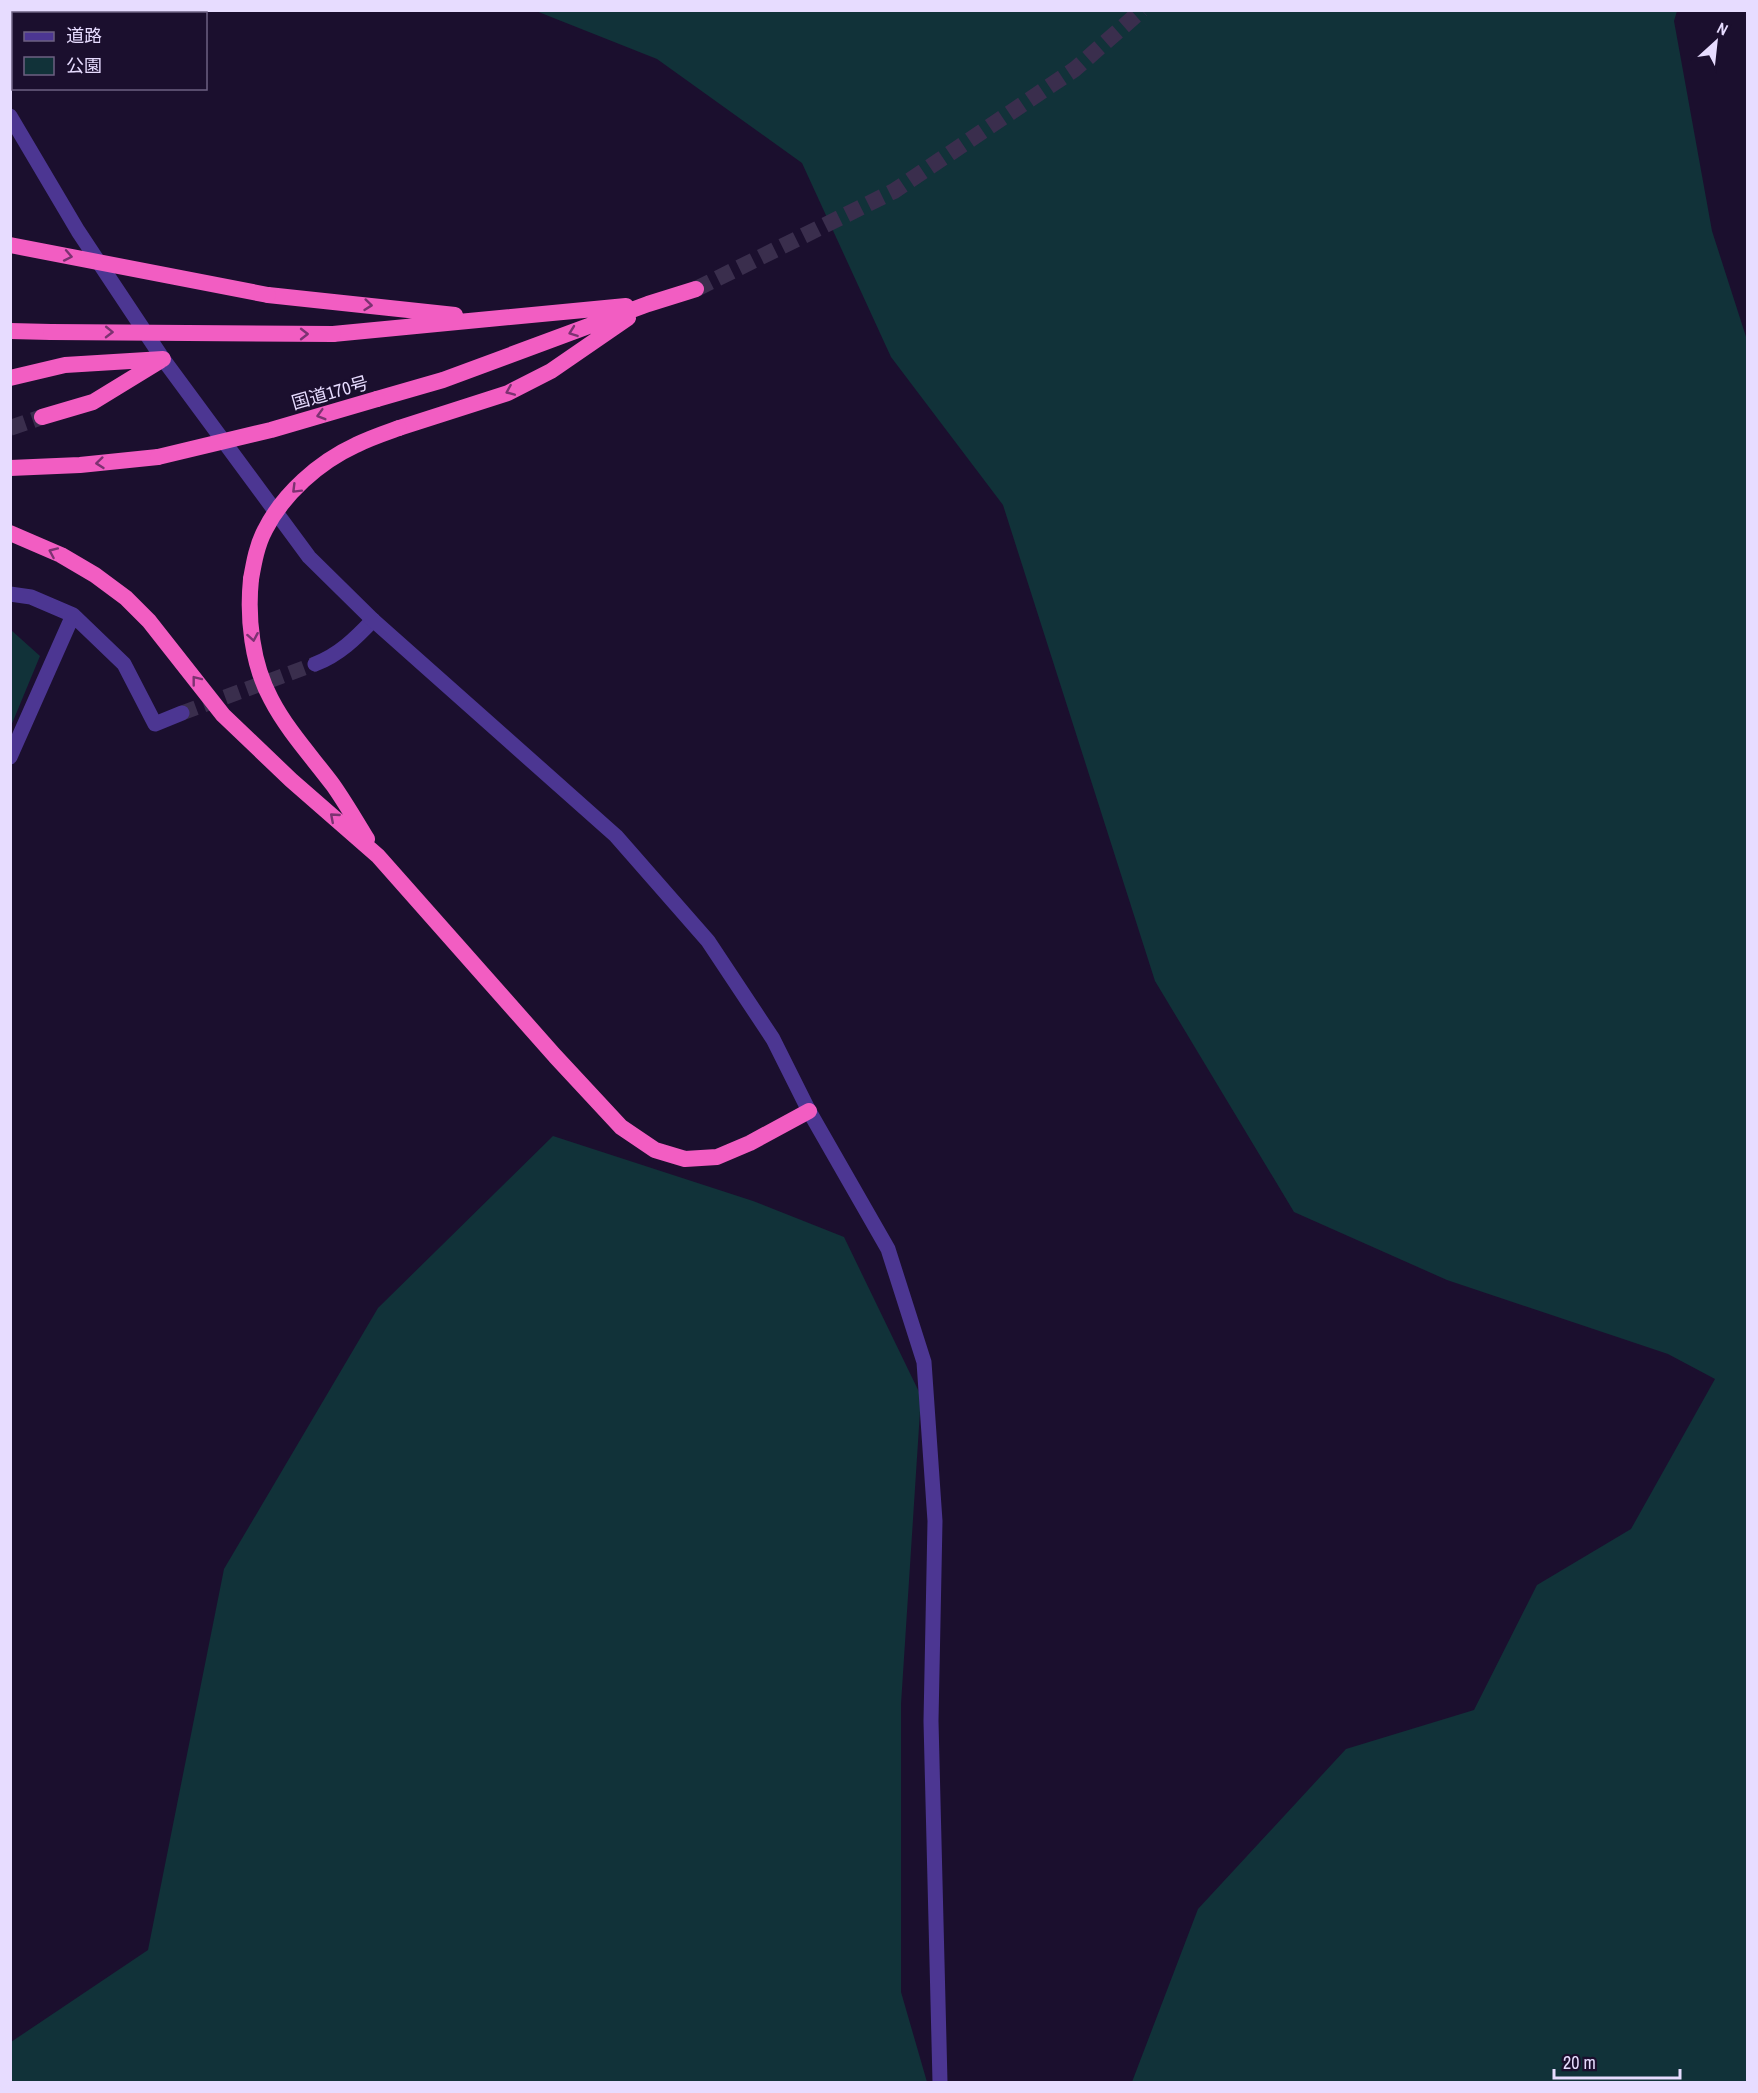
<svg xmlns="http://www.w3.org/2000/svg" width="1758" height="2093" viewBox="0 0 1758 2093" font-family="'Archivo Narrow','Noto Sans JP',sans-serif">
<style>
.green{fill:#113239}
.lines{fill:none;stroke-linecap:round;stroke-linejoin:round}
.minor-tunnel{stroke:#3a2e4d;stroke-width:15;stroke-dasharray:15 8;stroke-linecap:butt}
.trunk-tunnel{stroke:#3a2e4d;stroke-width:16;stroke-dasharray:16 8;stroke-linecap:butt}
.minor{stroke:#4c3692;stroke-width:15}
.tertiary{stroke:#4c3692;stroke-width:15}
.trunk{stroke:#f25dc2;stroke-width:16}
.trunk-bridge{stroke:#f25dc2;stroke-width:16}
.oneway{stroke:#7c3271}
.labels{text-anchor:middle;stroke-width:4.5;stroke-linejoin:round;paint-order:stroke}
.street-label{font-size:18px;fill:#e7dcff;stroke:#1b0f2e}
</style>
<rect width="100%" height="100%" fill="#1b0f2e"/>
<path class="green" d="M 11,10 L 103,10 L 103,11 L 86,14 L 14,14 L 13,28 L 11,29 Z
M 536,11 L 1677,11 L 1674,21 L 1712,231 L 1748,343 L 1747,2082 L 1132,2082 L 1198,1909 L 1346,1749 L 1474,1710 L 1537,1585 L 1631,1529 L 1715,1379 L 1668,1354 L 1447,1280 L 1294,1212 L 1155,981 L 1003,505 L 891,357 L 802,163 L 657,59 Z
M 11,630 L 40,656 L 11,726 Z
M 553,1136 L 753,1201 L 844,1237 L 921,1396 L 901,1704 L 901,1992 L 927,2082 L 11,2082 L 11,2042 L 148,1950 L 224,1569 L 378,1308 Z"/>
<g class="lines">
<path class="minor-tunnel" d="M 182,713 L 315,664"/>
<path class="trunk-tunnel" d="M 696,289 L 894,191 L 1075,69 L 1142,10
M 10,428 L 42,417"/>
<path class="minor" d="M 10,594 L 31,597 L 73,615 L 124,664 L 155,724 L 182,713
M 315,664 C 339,655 356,638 373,620
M 10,757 L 73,615"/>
<path class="tertiary" d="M 10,116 L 78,231 L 163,359 L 309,557 L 373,620 L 616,836 L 708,941 L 773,1039 L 809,1111 L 888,1249 L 924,1362 L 935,1521 L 931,1721 L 940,2082"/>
<path class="trunk" d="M 268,295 L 455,315
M 10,331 L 51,332
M 333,334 L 626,306
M 10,378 L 65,365 L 163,359
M 377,399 L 443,380 L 648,304 L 696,289
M 42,417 L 93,402 L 160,361
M 399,428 L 508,393 L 551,371 L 628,318
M 10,468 L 80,465 L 158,457
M 10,533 L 61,555 L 95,575 L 126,598 L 149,621 L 223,715 L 291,780 L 378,856 L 555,1056 L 621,1127 L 655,1150 L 685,1159 L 717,1157 L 750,1143 L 809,1111
M 251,579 C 247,618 252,664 271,699 C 287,730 312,757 333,785 C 345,802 356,821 367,839"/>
<path class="trunk-bridge" d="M 10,245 L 268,295
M 51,332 L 333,334
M 158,457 L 271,430 L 377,399
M 251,579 C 254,562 257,545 265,530 C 283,494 319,462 356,445 C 370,438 385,433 399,428"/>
</g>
<defs><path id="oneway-chevron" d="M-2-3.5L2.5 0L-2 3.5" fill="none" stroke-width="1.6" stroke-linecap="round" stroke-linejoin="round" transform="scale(1.5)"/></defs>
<g class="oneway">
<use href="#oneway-chevron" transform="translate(68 256) rotate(11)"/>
<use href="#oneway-chevron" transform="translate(368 305) rotate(6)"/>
<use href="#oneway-chevron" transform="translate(109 332) rotate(1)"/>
<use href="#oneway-chevron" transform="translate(573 332) rotate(160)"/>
<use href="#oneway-chevron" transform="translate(304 334)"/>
<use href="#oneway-chevron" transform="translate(510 391) rotate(157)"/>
<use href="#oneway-chevron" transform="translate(321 415) rotate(164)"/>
<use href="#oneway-chevron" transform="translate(100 463) rotate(174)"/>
<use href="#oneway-chevron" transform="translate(296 489) rotate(135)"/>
<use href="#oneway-chevron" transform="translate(53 552) rotate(-156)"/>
<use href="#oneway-chevron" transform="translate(253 637) rotate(80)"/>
<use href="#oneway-chevron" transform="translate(196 680) rotate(-128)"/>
<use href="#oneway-chevron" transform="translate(334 817) rotate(-139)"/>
</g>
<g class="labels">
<g class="street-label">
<text transform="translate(330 393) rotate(-16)" y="6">国道170号</text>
</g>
</g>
<rect width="1758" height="2093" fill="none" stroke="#e7dcff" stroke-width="24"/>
<rect x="12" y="12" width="195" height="78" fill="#1b0f2e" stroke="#6d6182" stroke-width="1.5"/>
<rect x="24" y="32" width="30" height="9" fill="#4c3692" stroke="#6d6182" stroke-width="1.5"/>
<text x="66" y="42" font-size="18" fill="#e7dcff">道路</text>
<rect x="24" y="57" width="30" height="18" fill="#113239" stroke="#6d6182" stroke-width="1.5"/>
<text x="66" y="72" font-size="18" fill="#e7dcff">公園</text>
<g transform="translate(1716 42) rotate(27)" stroke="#1b0f2e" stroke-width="4.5" paint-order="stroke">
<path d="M0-4.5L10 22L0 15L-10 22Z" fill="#e7dcff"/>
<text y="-9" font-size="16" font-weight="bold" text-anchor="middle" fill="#e7dcff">N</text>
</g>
<path d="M1554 2069v9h126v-9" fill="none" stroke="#e7dcff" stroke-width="3"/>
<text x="1563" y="2069" font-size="18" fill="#e7dcff" stroke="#1b0f2e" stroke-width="4.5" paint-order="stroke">20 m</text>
</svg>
